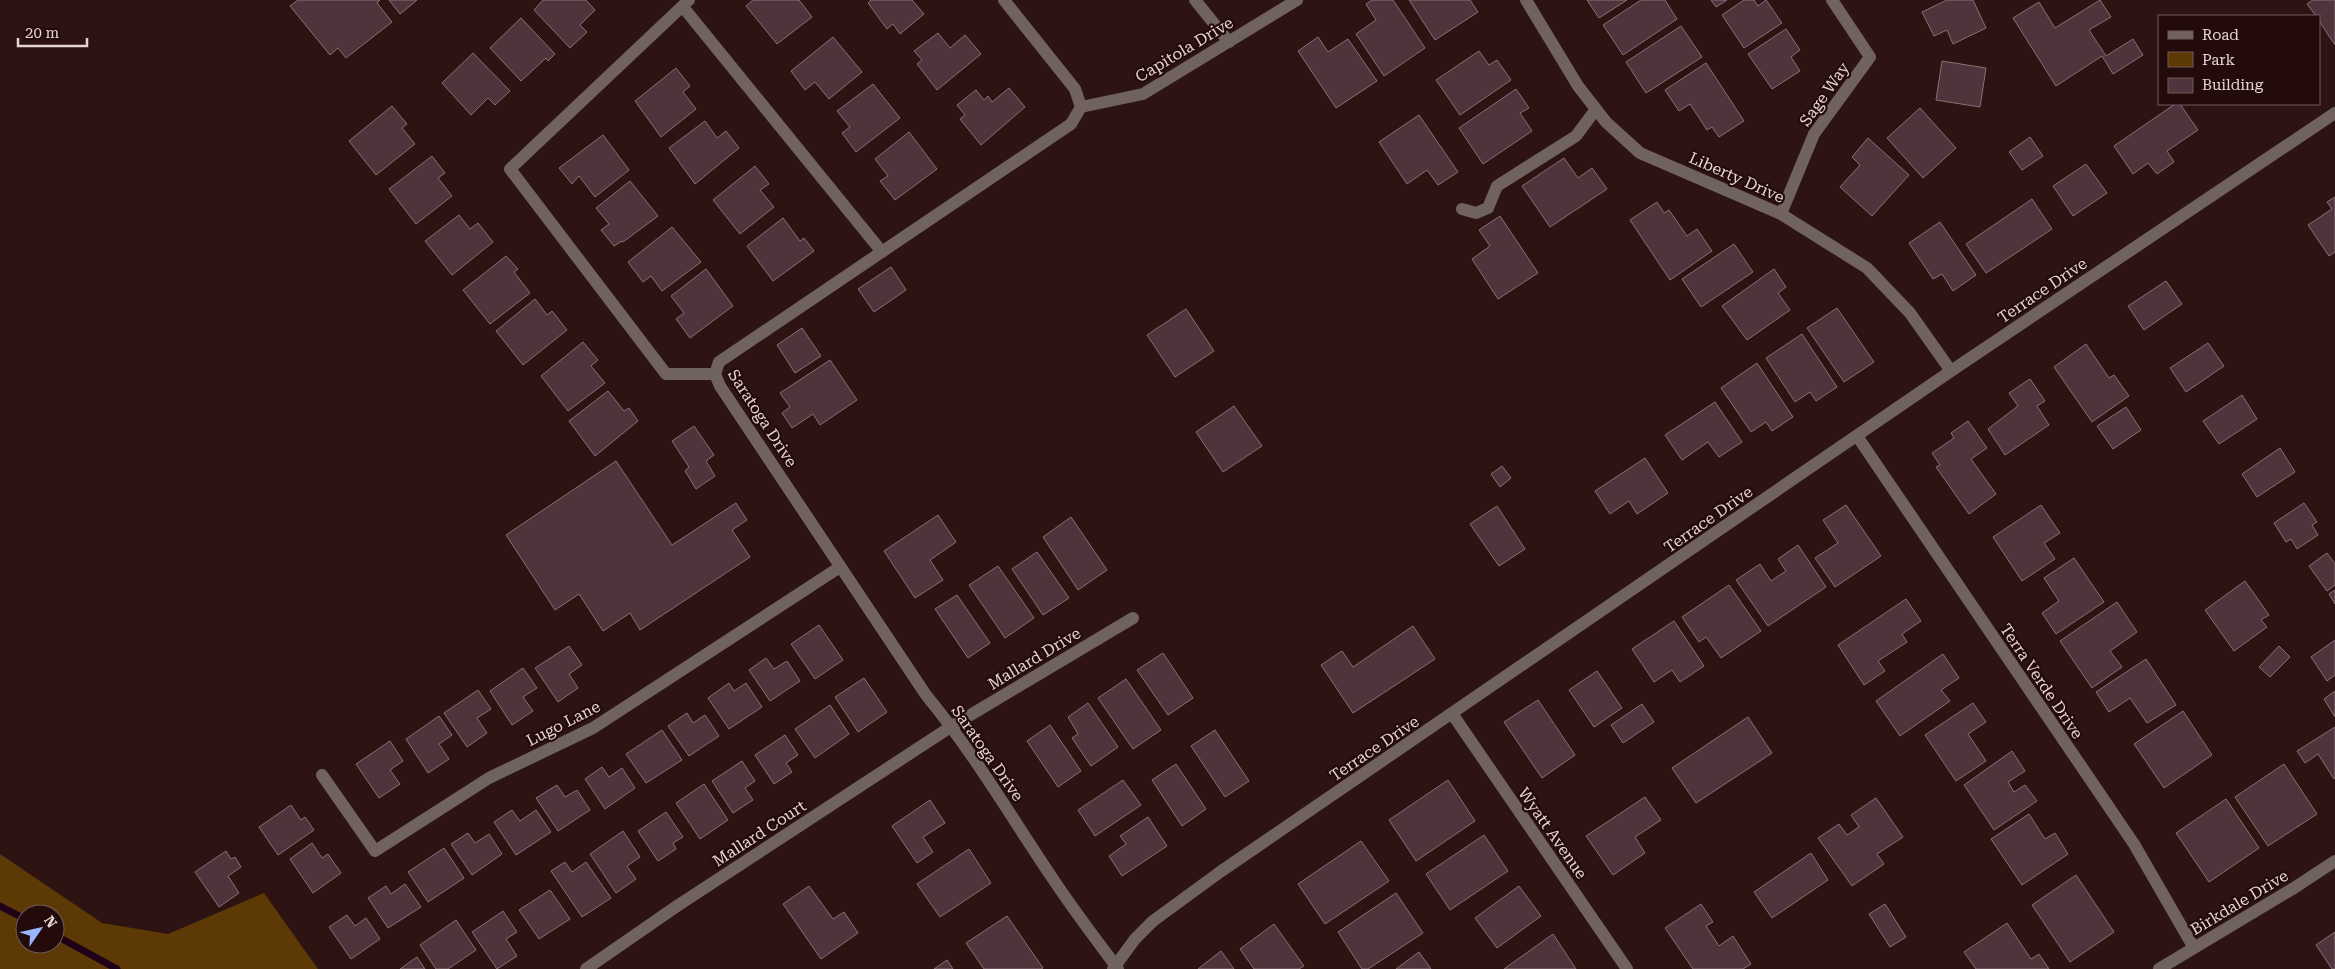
<svg xmlns="http://www.w3.org/2000/svg" width="2335" height="969" viewBox="0 0 2335 969" font-family="'Roboto Serif',serif">
<style>
.green{fill:#5c3905;fill-rule:evenodd}
.lines{fill:none;stroke-linecap:round;stroke-linejoin:round}
.stream{stroke:#200019;stroke-width:7}
.building{fill:#4f343c;stroke:#8d6e76}
.minor{stroke:#70635d;stroke-width:12}
.labels{text-anchor:middle;stroke-width:4.5;stroke-linejoin:round;paint-order:stroke}
.street-label{font-size:16px;fill:#e6d4d3;stroke:#220b0a}
</style>
<rect width="100%" height="100%" fill="#2d1413"/>
<path class="green" d="M 0,854 L 102,923 L 168,934 L 264,893 L 318,969 L 0,969 ZM 25,914 L 55,914 L 55,944 L 25,944 Z"/>
<g class="lines">
<path class="stream" d="M 0,906 L 25,919
M 55,935 L 117,969"/>
</g>
<path class="building" d="M 298,0 L 380,0 L 377,3 L 392,22 L 346,58 L 338,48 L 330,55 L 290,6 Z
M 389,0 L 417,0 L 400,14 Z
M 543,0 L 586,0 L 595,10 L 580,25 L 587,32 L 570,48 L 534,10 Z
M 753,0 L 799,0 L 812,17 L 777,44 L 746,6 Z
M 871,0 L 912,0 L 924,14 L 900,34 L 893,24 L 887,29 L 868,3 Z
M 1372,0 L 1393,0 L 1425,48 L 1384,76 L 1356,34 L 1376,20 L 1366,4 Z
M 1409,0 L 1470,0 L 1478,12 L 1435,40 Z
M 1587,0 L 1627,0 L 1599,18 Z
M 1641,0 L 1665,0 L 1677,19 L 1623,55 L 1603,25 Z
M 1711,0 L 1727,0 L 1716,7 Z
M 1744,0 L 1754,0 L 1758,6 L 1766,0 L 1782,23 L 1744,48 L 1722,15 Z
M 1947,0 L 1973,0 L 1986,28 L 1953,44 L 1947,30 L 1934,36 L 1922,12 Z
M 2100,0 L 2111,17 L 2089,30 L 2106,56 L 2133,39 L 2143,55 L 2113,74 L 2102,56 L 2056,86 L 2013,18 L 2039,2 L 2055,28 Z
M 2313,0 L 2335,0 L 2335,45 L 2319,21 L 2319,16 L 2316,16 L 2307,4 Z
M 521,18 L 555,54 L 548,61 L 546,58 L 521,81 L 490,48 Z
M 1681,26 L 1702,57 L 1646,93 L 1626,62 Z
M 1786,29 L 1800,50 L 1791,57 L 1800,71 L 1772,89 L 1748,54 Z
M 938,33 L 950,48 L 965,35 L 981,54 L 937,90 L 917,64 L 922,60 L 914,51 Z
M 833,37 L 862,72 L 829,99 L 815,82 L 805,90 L 791,71 Z
M 1318,37 L 1328,52 L 1348,39 L 1377,81 L 1336,108 L 1298,51 Z
M 1479,51 L 1489,65 L 1497,60 L 1511,80 L 1460,115 L 1436,80 Z
M 473,53 L 510,91 L 495,105 L 488,98 L 471,115 L 442,83 Z
M 1942,61 L 1986,68 L 1980,107 L 1936,100 Z
M 1706,63 L 1744,121 L 1719,137 L 1712,127 L 1707,130 L 1690,104 L 1679,111 L 1665,90 Z
M 676,68 L 690,86 L 683,92 L 696,109 L 661,137 L 635,101 Z
M 873,84 L 900,118 L 856,152 L 842,133 L 850,127 L 837,111 Z
M 1009,88 L 1025,107 L 981,145 L 960,119 L 965,115 L 957,105 L 976,90 L 984,100 L 988,96 L 992,102 Z
M 1516,89 L 1529,108 L 1520,113 L 1532,131 L 1483,164 L 1459,128 Z
M 2175,104 L 2180,104 L 2198,130 L 2167,151 L 2174,162 L 2157,174 L 2148,163 L 2133,174 L 2114,146 Z
M 392,106 L 407,124 L 402,128 L 415,144 L 376,175 L 349,141 Z
M 1920,108 L 1956,148 L 1923,178 L 1887,138 Z
M 1419,115 L 1458,172 L 1438,185 L 1427,170 L 1407,184 L 1379,142 Z
M 705,121 L 717,138 L 726,131 L 739,148 L 695,184 L 669,148 Z
M 909,132 L 937,169 L 895,200 L 880,181 L 888,176 L 875,159 Z
M 603,135 L 629,170 L 595,197 L 579,176 L 572,184 L 559,168 Z
M 2030,137 L 2043,156 L 2022,170 L 2009,152 Z
M 1868,138 L 1909,175 L 1872,216 L 1840,187 L 1860,165 L 1852,157 Z
M 432,156 L 445,173 L 438,178 L 452,196 L 416,224 L 389,189 Z
M 1564,158 L 1578,178 L 1592,168 L 1607,189 L 1550,227 L 1522,186 Z
M 2086,164 L 2107,193 L 2073,216 L 2053,186 Z
M 755,166 L 769,184 L 760,190 L 774,207 L 740,234 L 713,200 Z
M 630,181 L 658,216 L 623,242 L 622,241 L 614,246 L 601,230 L 609,224 L 596,208 Z
M 2335,197 L 2335,252 L 2329,256 L 2308,225 L 2332,209 L 2327,202 Z
M 2032,199 L 2052,229 L 1986,273 L 1966,244 Z
M 1657,202 L 1664,213 L 1669,210 L 1687,236 L 1697,229 L 1712,251 L 1670,280 L 1630,220 Z
M 459,215 L 470,229 L 478,223 L 493,242 L 452,275 L 425,241 Z
M 1500,216 L 1538,273 L 1498,299 L 1472,259 L 1490,246 L 1479,230 Z
M 783,218 L 800,241 L 804,238 L 814,251 L 773,281 L 747,246 Z
M 1940,222 L 1976,275 L 1953,291 L 1942,274 L 1933,279 L 1909,243 Z
M 672,227 L 701,262 L 662,291 L 651,276 L 643,282 L 628,262 Z
M 1734,244 L 1753,272 L 1701,307 L 1682,279 Z
M 506,256 L 518,269 L 514,272 L 530,293 L 490,324 L 463,290 Z
M 891,267 L 906,290 L 874,312 L 858,289 Z
M 706,269 L 733,306 L 690,338 L 676,319 L 684,313 L 671,296 Z
M 1774,269 L 1786,287 L 1778,293 L 1790,310 L 1747,340 L 1722,306 Z
M 2166,281 L 2182,304 L 2144,330 L 2128,306 Z
M 535,299 L 547,315 L 552,311 L 567,330 L 523,365 L 496,331 Z
M 1837,308 L 1874,362 L 1844,382 L 1807,328 Z
M 1186,309 L 1214,351 L 1175,377 L 1147,335 Z
M 802,328 L 821,356 L 795,373 L 777,345 Z
M 1802,334 L 1837,387 L 1816,401 L 1810,392 L 1795,402 L 1766,358 Z
M 583,342 L 598,360 L 591,366 L 605,383 L 568,411 L 541,376 Z
M 2208,343 L 2224,366 L 2186,392 L 2170,368 Z
M 2086,344 L 2109,378 L 2114,375 L 2129,396 L 2092,422 L 2054,367 Z
M 830,360 L 857,400 L 820,425 L 813,414 L 792,428 L 782,413 L 790,407 L 780,393 Z
M 1757,363 L 1793,417 L 1772,431 L 1766,422 L 1751,432 L 1721,388 Z
M 2030,379 L 2045,401 L 2037,406 L 2049,425 L 2005,455 L 1988,429 L 2018,406 L 2009,393 Z
M 608,391 L 624,411 L 629,408 L 638,421 L 595,456 L 569,421 Z
M 2242,395 L 2257,419 L 2219,444 L 2203,421 Z
M 1715,402 L 1742,442 L 1719,457 L 1708,442 L 1682,460 L 1665,435 Z
M 1234,406 L 1262,446 L 1223,472 L 1196,432 Z
M 2126,407 L 2141,430 L 2113,449 L 2097,426 Z
M 1968,421 L 1987,448 L 1971,459 L 1996,494 L 1969,514 L 1936,467 L 1940,465 L 1932,453 L 1954,438 L 1951,433 Z
M 694,426 L 714,455 L 706,461 L 715,476 L 696,489 L 685,471 L 689,467 L 672,441 Z
M 2280,448 L 2295,472 L 2257,497 L 2242,474 Z
M 1645,458 L 1668,493 L 1637,514 L 1629,501 L 1610,514 L 1595,491 Z
M 616,461 L 672,545 L 736,503 L 747,520 L 732,530 L 750,557 L 640,630 L 630,613 L 603,631 L 579,594 L 555,610 L 506,535 Z
M 1502,466 L 1511,478 L 1500,487 L 1491,474 Z
M 2304,503 L 2317,522 L 2312,525 L 2318,535 L 2297,549 L 2291,539 L 2286,542 L 2274,523 Z
M 1846,505 L 1881,556 L 1835,587 L 1815,558 L 1838,543 L 1823,520 Z
M 2041,505 L 2060,533 L 2044,543 L 2055,559 L 2022,581 L 1993,537 Z
M 1497,506 L 1525,549 L 1499,566 L 1470,524 Z
M 938,515 L 956,542 L 930,560 L 943,580 L 915,598 L 884,551 Z
M 1071,517 L 1107,570 L 1078,590 L 1043,537 Z
M 1798,545 L 1826,587 L 1768,626 L 1736,580 L 1760,564 L 1771,581 L 1786,571 L 1778,559 Z
M 1037,552 L 1069,598 L 1043,615 L 1012,569 Z
M 2327,553 L 2335,564 L 2335,585 L 2327,591 L 2309,566 Z
M 2074,558 L 2104,602 L 2056,634 L 2042,613 L 2059,601 L 2044,578 Z
M 998,566 L 1034,618 L 1005,638 L 969,585 Z
M 2245,581 L 2269,615 L 2261,620 L 2267,627 L 2234,651 L 2205,610 Z
M 1729,585 L 1761,631 L 1721,658 L 1706,637 L 1699,642 L 1682,617 Z
M 2335,590 L 2335,604 L 2329,594 Z
M 957,595 L 990,643 L 968,658 L 935,609 Z
M 1906,599 L 1921,621 L 1902,634 L 1907,642 L 1878,661 L 1885,671 L 1864,685 L 1838,645 Z
M 2117,602 L 2137,632 L 2110,651 L 2122,667 L 2092,688 L 2060,641 Z
M 1674,621 L 1704,666 L 1680,682 L 1672,670 L 1654,682 L 1632,649 Z
M 819,625 L 843,660 L 815,679 L 791,644 Z
M 1413,626 L 1435,659 L 1353,713 L 1321,665 L 1342,651 L 1353,667 Z
M 2335,640 L 2335,675 L 2327,681 L 2311,657 Z
M 569,646 L 582,665 L 569,674 L 578,688 L 558,702 L 535,668 Z
M 2279,646 L 2290,657 L 2270,677 L 2259,667 Z
M 1163,653 L 1193,698 L 1168,715 L 1137,670 Z
M 1943,654 L 1959,678 L 1941,690 L 1950,701 L 1900,736 L 1876,701 Z
M 766,658 L 774,669 L 787,661 L 800,681 L 770,701 L 749,670 Z
M 2146,659 L 2176,705 L 2147,723 L 2130,698 L 2109,712 L 2096,692 Z
M 523,668 L 537,688 L 523,697 L 533,711 L 512,725 L 490,691 Z
M 1597,671 L 1622,708 L 1594,727 L 1569,690 Z
M 864,678 L 887,712 L 858,732 L 835,697 Z
M 1126,679 L 1161,730 L 1133,749 L 1098,698 Z
M 729,683 L 734,691 L 746,683 L 762,707 L 729,729 L 708,698 Z
M 478,690 L 491,709 L 477,718 L 487,733 L 467,747 L 444,713 Z
M 2335,691 L 2335,717 L 2324,699 Z
M 1538,700 L 1575,755 L 1542,778 L 1504,722 Z
M 1088,703 L 1118,747 L 1091,766 L 1072,738 L 1078,734 L 1068,717 Z
M 1973,703 L 1986,722 L 1968,734 L 1986,761 L 1956,781 L 1925,735 Z
M 1642,704 L 1654,722 L 1623,743 L 1611,725 Z
M 830,705 L 849,734 L 815,758 L 795,729 Z
M 2183,711 L 2212,755 L 2164,788 L 2134,744 Z
M 687,713 L 693,723 L 705,715 L 719,736 L 689,756 L 668,726 Z
M 439,716 L 452,735 L 439,744 L 449,759 L 428,773 L 406,739 Z
M 1748,717 L 1772,753 L 1696,803 L 1672,768 Z
M 1050,725 L 1081,771 L 1058,787 L 1027,741 Z
M 2335,727 L 2335,778 L 2334,779 L 2318,754 L 2305,763 L 2297,751 Z
M 662,730 L 682,760 L 646,783 L 626,754 Z
M 1215,730 L 1249,781 L 1225,797 L 1191,746 Z
M 785,735 L 798,755 L 786,763 L 792,772 L 774,784 L 755,755 Z
M 390,741 L 403,761 L 390,770 L 400,784 L 379,798 L 356,764 Z
M 2012,751 L 2025,771 L 2008,782 L 2014,792 L 2025,785 L 2037,801 L 1994,830 L 1964,785 Z
M 742,761 L 755,781 L 745,788 L 753,800 L 733,813 L 712,781 Z
M 1176,764 L 1206,809 L 1182,826 L 1152,780 Z
M 2284,764 L 2317,814 L 2268,846 L 2235,797 Z
M 602,767 L 609,777 L 622,768 L 635,788 L 605,809 L 585,779 Z
M 1123,780 L 1141,805 L 1095,836 L 1078,810 Z
M 1448,780 L 1475,821 L 1416,861 L 1389,820 Z
M 704,784 L 728,820 L 700,839 L 676,803 Z
M 557,785 L 565,797 L 577,790 L 590,810 L 558,831 L 536,798 Z
M 1645,797 L 1661,820 L 1635,837 L 1645,853 L 1613,875 L 1586,836 Z
M 1876,798 L 1903,837 L 1877,854 L 1884,864 L 1852,886 L 1818,838 L 1839,824 L 1847,835 L 1859,827 L 1851,815 Z
M 2226,799 L 2259,848 L 2209,882 L 2176,833 Z
M 930,800 L 945,823 L 923,837 L 933,852 L 917,863 L 892,826 Z
M 291,805 L 301,820 L 305,817 L 314,830 L 278,855 L 259,827 Z
M 512,810 L 520,821 L 536,810 L 551,832 L 516,855 L 494,822 Z
M 666,812 L 683,837 L 673,843 L 676,849 L 658,861 L 638,831 Z
M 2029,814 L 2045,839 L 2055,833 L 2068,854 L 2022,885 L 1991,839 Z
M 1148,817 L 1167,846 L 1122,876 L 1109,856 L 1126,844 L 1120,836 Z
M 623,831 L 640,857 L 627,866 L 636,879 L 616,893 L 590,854 Z
M 468,833 L 475,843 L 489,834 L 502,854 L 472,875 L 451,844 Z
M 1484,835 L 1508,871 L 1450,910 L 1426,874 Z
M 1361,841 L 1389,881 L 1325,924 L 1298,884 Z
M 312,843 L 322,858 L 328,854 L 341,873 L 313,893 L 290,859 Z
M 444,848 L 464,878 L 428,902 L 408,872 Z
M 969,849 L 991,883 L 940,917 L 917,884 Z
M 226,851 L 231,859 L 235,857 L 241,867 L 228,876 L 239,893 L 219,907 L 195,872 Z
M 1811,853 L 1828,880 L 1772,918 L 1754,892 Z
M 565,862 L 572,872 L 586,862 L 611,898 L 582,917 L 551,871 Z
M 2076,875 L 2114,932 L 2070,962 L 2032,905 Z
M 405,884 L 421,907 L 388,928 L 368,898 L 386,886 L 391,894 Z
M 809,886 L 833,919 L 844,912 L 858,933 L 821,959 L 783,904 Z
M 1519,886 L 1541,916 L 1497,948 L 1475,918 Z
M 550,890 L 570,919 L 539,939 L 519,910 Z
M 1396,893 L 1423,933 L 1368,969 L 1362,969 L 1338,932 Z
M 1701,904 L 1713,922 L 1706,926 L 1719,946 L 1733,936 L 1751,964 L 1743,969 L 1693,969 L 1665,928 Z
M 1885,904 L 1906,937 L 1890,947 L 1869,914 Z
M 503,911 L 517,932 L 506,939 L 517,956 L 497,969 L 472,932 Z
M 347,915 L 355,926 L 366,918 L 380,939 L 351,959 L 329,927 Z
M 1007,916 L 1043,968 L 1041,969 L 984,969 L 966,943 Z
M 456,920 L 476,950 L 448,969 L 436,969 L 420,945 Z
M 2007,923 L 2031,959 L 2039,954 L 2049,969 L 1976,969 L 1964,952 Z
M 1274,924 L 1304,966 L 1299,969 L 1254,969 L 1240,949 Z
M 2335,932 L 2335,969 L 2332,969 L 2316,945 Z
M 1553,934 L 1576,969 L 1504,969 Z
M 1221,951 L 1234,969 L 1198,969 Z
M 1419,952 L 1431,969 L 1396,969 Z
M 417,957 L 425,969 L 400,969 Z
M 947,960 L 953,969 L 934,969 Z"/>
<g class="lines">
<path class="minor" d="M 689,0 L 510,169 L 666,374 L 715,374
M 1004,0 L 1075,89 L 1081,107 L 1071,124 L 719,362 L 715,374 L 720,386 L 926,695 C 973,752 1010,815 1051,876 C 1072,908 1095,938 1118,969
M 1195,0 L 1229,42
M 1526,0 L 1578,86 L 1606,122 L 1640,153 L 1781,214 L 1867,268 L 1910,313 L 1951,371
M 683,7 L 882,252
M 1081,107 L 1143,94 L 1297,0
M 1462,209 L 1476,213 L 1488,208 L 1497,186 L 1576,136 L 1596,109
M 1781,214 L 1814,134 L 1870,57 L 1832,0
M 1857,436 L 2134,844 L 2194,948
M 1453,715 L 1627,969
M 322,775 L 375,851 L 489,778 L 593,728 L 840,567
M 586,969 L 677,906 L 952,726 L 1133,618
M 1113,969 L 1135,939 L 1153,921 L 1220,872 L 1951,371 L 2335,113
M 2159,969 L 2294,888 L 2335,861"/>
</g>
<g class="labels">
<g class="street-label">
<text transform="translate(1184 49) rotate(-31)" y="6">Capitola Drive</text>
<text transform="translate(1824 94) rotate(-55)" y="6">Sage Way</text>
<text transform="translate(1737 177) rotate(24)" y="6">Liberty Drive</text>
<text transform="translate(2042 290) rotate(-34)" y="6">Terrace Drive</text>
<text transform="translate(763 418) rotate(57)" y="6">Saratoga Drive</text>
<text transform="translate(1708 519) rotate(-35)" y="6">Terrace Drive</text>
<text transform="translate(1034 658) rotate(-31)" y="6">Mallard Drive</text>
<text transform="translate(2042 681) rotate(56)" y="6">Terra Verde Drive</text>
<text transform="translate(563 723) rotate(-27)" y="6">Lugo Lane</text>
<text transform="translate(1374 748) rotate(-34)" y="6">Terrace Drive</text>
<text transform="translate(988 753) rotate(55)" y="6">Saratoga Drive</text>
<text transform="translate(759 833) rotate(-33)" y="6">Mallard Court</text>
<text transform="translate(1553 833) rotate(55)" y="6">Wyatt Avenue</text>
<text transform="translate(2239 902) rotate(-31)" y="6">Birkdale Drive</text>
</g>
</g>
<rect x="2158" y="15" width="162" height="90" fill="#220b0a" stroke="#705b5a"/>
<rect x="2168" y="31" width="25" height="8" fill="#70635d" stroke="#705b5a"/>
<text x="2202" y="40" font-size="15" fill="#e6d4d3">Road</text>
<rect x="2168" y="52" width="25" height="15" fill="#5c3905" stroke="#705b5a"/>
<text x="2202" y="65" font-size="15" fill="#e6d4d3">Park</text>
<rect x="2168" y="78" width="25" height="15" fill="#4f343c" stroke="#705b5a"/>
<text x="2202" y="90" font-size="15" fill="#e6d4d3">Building</text>
<g transform="translate(40 929) rotate(56)"><circle r="24" fill="#220b0a" stroke="#705b5a"/>
<path d="M0-4L9 19L0 12L-9 19Z" fill="#99b5fd"/>
<text y="-8" font-size="14" font-weight="bold" text-anchor="middle" fill="#e6d4d3">N</text>
</g>
<path d="M18 38v8h69v-8" fill="none" stroke="#e6d4d3" stroke-width="2.5"/>
<text x="25" y="38" font-size="15" fill="#e6d4d3" stroke="#220b0a" stroke-width="4" paint-order="stroke">20 m</text>
</svg>
